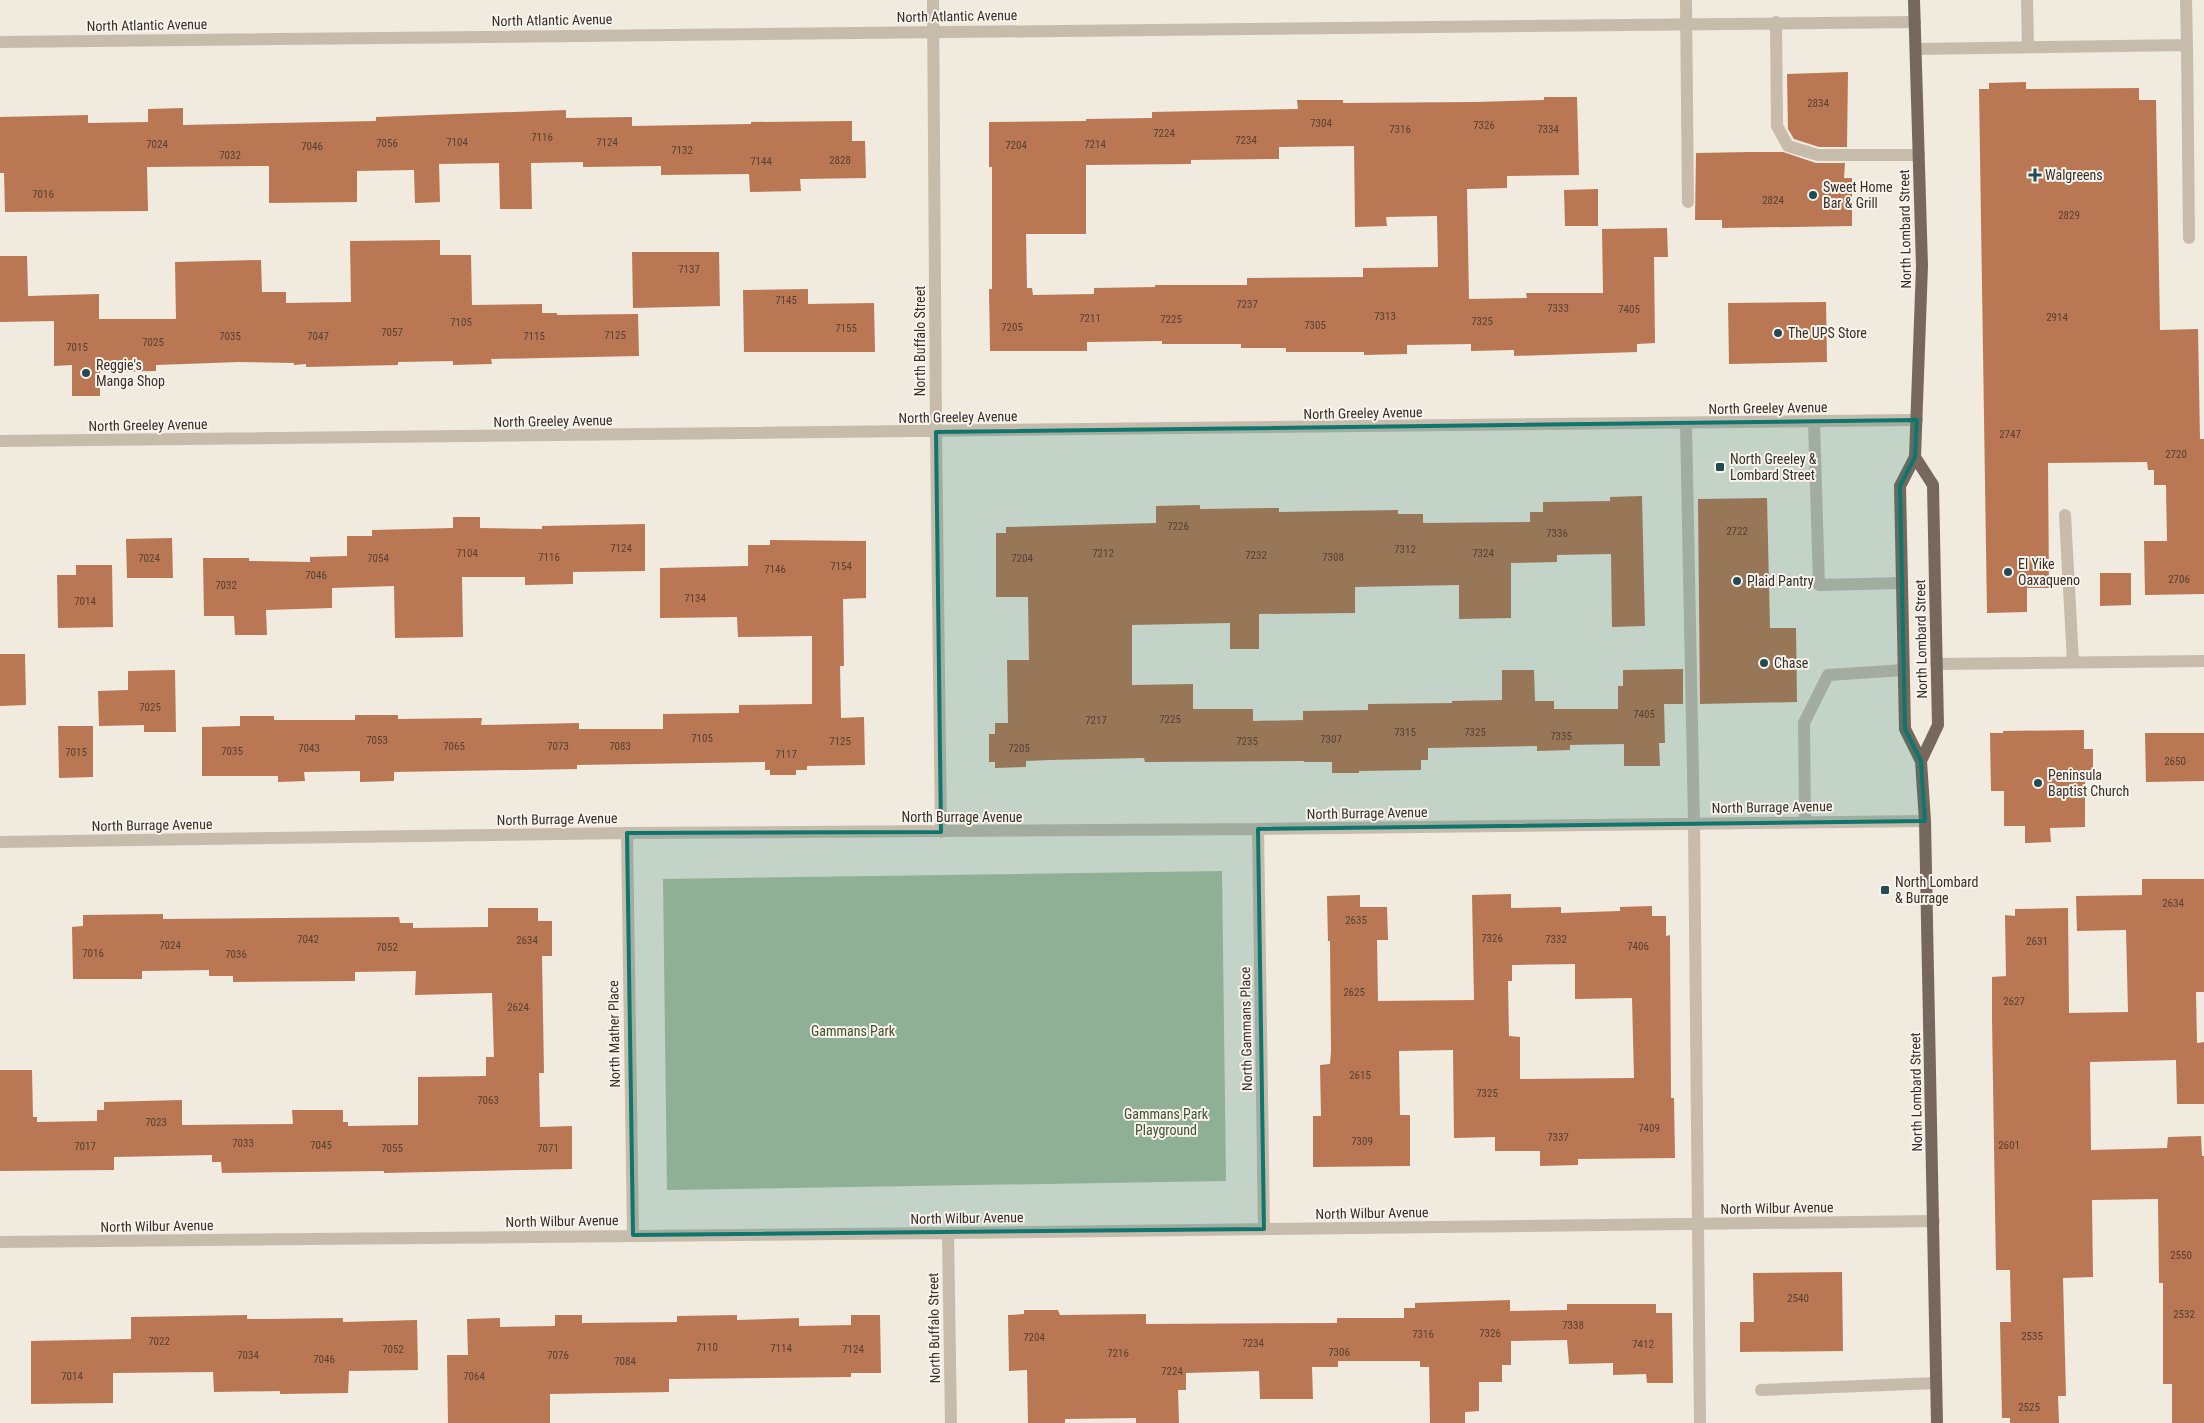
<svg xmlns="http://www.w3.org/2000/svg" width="2204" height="1423" viewBox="0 0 2204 1423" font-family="'Roboto Condensed',sans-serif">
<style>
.green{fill:#b1bea0}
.building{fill:#ba7753;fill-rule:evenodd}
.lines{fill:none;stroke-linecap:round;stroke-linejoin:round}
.minor{stroke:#c7bbac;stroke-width:12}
.major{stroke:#76685d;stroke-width:12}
.marked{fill:#0f766e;fill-opacity:0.2;stroke:#0f766e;stroke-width:4;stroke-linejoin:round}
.poi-dot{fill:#234b53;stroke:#f8f3eb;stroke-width:2}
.labels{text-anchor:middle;stroke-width:4;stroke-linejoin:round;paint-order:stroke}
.number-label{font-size:11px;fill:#574134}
.street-label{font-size:14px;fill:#362f2a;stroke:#f8f3eb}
.poi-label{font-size:14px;fill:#362f2a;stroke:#f8f3eb;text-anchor:start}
.park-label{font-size:14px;fill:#425230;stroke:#f8f3eb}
</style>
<rect width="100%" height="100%" fill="#f0eadf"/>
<path class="green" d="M 1222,871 L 1226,1181 L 667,1190 L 663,879 Z"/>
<path class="building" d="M 1848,72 L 1847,147 L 1819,147 L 1794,139 L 1788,129 L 1787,74 Z
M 2026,82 L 2026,89 L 2139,88 L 2139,100 L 2156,100 L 2160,330 L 2198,329 L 2200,439 L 2204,439 L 2204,594 L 2145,595 L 2144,541 L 2167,541 L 2166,485 L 2154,485 L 2154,470 L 2148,470 L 2147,462 L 2048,463 L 2049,588 L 2027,588 L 2027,612 L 1987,613 L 1979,89 L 1989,89 L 1989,83 Z
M 1544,97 L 1577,97 L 1579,175 L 1507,176 L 1507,188 L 1467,189 L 1469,299 L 1527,298 L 1526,293 L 1603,293 L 1602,229 L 1667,228 L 1668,257 L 1654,257 L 1655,343 L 1637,344 L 1637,352 L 1514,356 L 1514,350 L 1471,351 L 1471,344 L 1407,345 L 1407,354 L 1364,355 L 1364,352 L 1286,352 L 1286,348 L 1241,348 L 1241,344 L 1162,344 L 1162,341 L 1087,342 L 1087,351 L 990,351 L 989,289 L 992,289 L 992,167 L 989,167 L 989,122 L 1086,121 L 1086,119 L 1152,118 L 1152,112 L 1298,109 L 1297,100 L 1343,100 L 1343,103 L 1476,102 L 1544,100 ZM 1354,146 L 1355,227 L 1387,226 L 1386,217 L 1437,216 L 1438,267 L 1363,268 L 1363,277 L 1247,278 L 1247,285 L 1155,285 L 1155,287 L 1094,288 L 1094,294 L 1033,295 L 1032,288 L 1027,288 L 1026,234 L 1086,234 L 1086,165 L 1191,164 L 1191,160 L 1279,159 L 1279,147 Z
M 183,108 L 183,125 L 376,121 L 376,117 L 566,110 L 566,118 L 632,117 L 632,126 L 751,124 L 751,122 L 852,121 L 852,141 L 865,141 L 866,178 L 800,179 L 801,191 L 750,192 L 749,174 L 661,175 L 661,166 L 583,167 L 583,162 L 531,163 L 532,209 L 500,209 L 499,163 L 439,164 L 440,202 L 415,203 L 414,170 L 357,171 L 357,202 L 269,203 L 269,166 L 147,167 L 148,211 L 5,212 L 4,173 L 0,173 L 0,117 L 88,115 L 88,123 L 148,122 L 148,109 Z
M 1750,152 L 1783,152 L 1816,163 L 1845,163 L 1844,178 L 1852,178 L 1852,226 L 1722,228 L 1722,220 L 1695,220 L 1696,153 Z
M 1598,189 L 1598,226 L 1565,226 L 1564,190 Z
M 440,240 L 440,255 L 471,255 L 472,305 L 542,304 L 542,313 L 557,313 L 557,315 L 638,314 L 639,356 L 491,359 L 492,364 L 453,365 L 453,361 L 398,362 L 398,365 L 306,367 L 306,364 L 294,365 L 294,363 L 239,362 L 156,365 L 156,371 L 100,372 L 100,396 L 72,396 L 72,365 L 54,366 L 54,321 L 0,322 L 0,256 L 27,256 L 28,296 L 99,294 L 99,319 L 176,319 L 175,262 L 261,260 L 262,292 L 286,292 L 286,303 L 351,302 L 350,241 Z
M 632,252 L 719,252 L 720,306 L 633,308 Z
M 808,289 L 808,304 L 874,303 L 875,352 L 744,352 L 743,290 Z
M 1826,302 L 1827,362 L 1729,364 L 1728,303 Z
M 1642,496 L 1645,626 L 1612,627 L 1611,554 L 1557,555 L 1557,562 L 1511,563 L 1511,618 L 1459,619 L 1459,585 L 1355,587 L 1355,613 L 1259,614 L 1259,649 L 1230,649 L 1230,623 L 1132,625 L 1132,685 L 1193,684 L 1193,709 L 1253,709 L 1253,721 L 1303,720 L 1303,711 L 1368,710 L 1368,704 L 1452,703 L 1452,701 L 1502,700 L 1502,670 L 1534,670 L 1535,701 L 1554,701 L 1554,709 L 1618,709 L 1618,686 L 1623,686 L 1623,670 L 1683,669 L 1683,704 L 1664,704 L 1665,743 L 1659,743 L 1660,766 L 1624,766 L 1624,744 L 1570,745 L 1570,750 L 1537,751 L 1537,746 L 1428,748 L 1428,760 L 1421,760 L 1421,770 L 1359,771 L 1359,773 L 1332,773 L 1332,762 L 1304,762 L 1304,761 L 1145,762 L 1144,758 L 1050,760 L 1026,761 L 1026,767 L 995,768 L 995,762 L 989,762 L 989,734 L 995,734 L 995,723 L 1008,723 L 1007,660 L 1029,660 L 1028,597 L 996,597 L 996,533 L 1006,533 L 1006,527 L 1156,523 L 1156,506 L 1200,505 L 1200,509 L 1279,508 L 1279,512 L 1398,510 L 1398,514 L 1423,514 L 1423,523 L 1530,522 L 1530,512 L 1543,512 L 1543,502 L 1610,501 L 1610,497 Z
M 1767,498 L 1770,628 L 1796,628 L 1797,702 L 1700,704 L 1698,499 Z
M 453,517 L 480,517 L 480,528 L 542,529 L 542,526 L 645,524 L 645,571 L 573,572 L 573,584 L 525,585 L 525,577 L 462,577 L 463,637 L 395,638 L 394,586 L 332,588 L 332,608 L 266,610 L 267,635 L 235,635 L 234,616 L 204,616 L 203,558 L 249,558 L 249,561 L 310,562 L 310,557 L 347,556 L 347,536 L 372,536 L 372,530 L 453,528 Z
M 172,538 L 173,578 L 127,578 L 126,539 Z
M 770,540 L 866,541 L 866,598 L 843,599 L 844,666 L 840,666 L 841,718 L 864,717 L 865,765 L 807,766 L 807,770 L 796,770 L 796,775 L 770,775 L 770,770 L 765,770 L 765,762 L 577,765 L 577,769 L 394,772 L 394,781 L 360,782 L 360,771 L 304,772 L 305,781 L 278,782 L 278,776 L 202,776 L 202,727 L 240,726 L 240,716 L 274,716 L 274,720 L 355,720 L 355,715 L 398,715 L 398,719 L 482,718 L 481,725 L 579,723 L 579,729 L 663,729 L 663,714 L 739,713 L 739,705 L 812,704 L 812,636 L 738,637 L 737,617 L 660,618 L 660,568 L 748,566 L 748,545 L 770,545 Z
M 76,565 L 112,565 L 113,627 L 58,628 L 57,575 L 76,575 Z
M 2100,573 L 2131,573 L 2131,605 L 2100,606 Z
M 0,654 L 25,654 L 26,705 L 0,706 Z
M 175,670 L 176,732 L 144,732 L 144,725 L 99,726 L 98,691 L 128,690 L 128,671 Z
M 58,726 L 93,726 L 93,777 L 59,778 Z
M 2084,730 L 2084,749 L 2093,749 L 2093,776 L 2085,776 L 2085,827 L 2050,828 L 2051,842 L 2025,843 L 2025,826 L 2004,826 L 2004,791 L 1991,791 L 1990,733 L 2003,733 L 2003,731 Z
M 2145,733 L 2204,733 L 2204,781 L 2146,782 Z
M 2142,879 L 2204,879 L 2204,992 L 2196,992 L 2197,1043 L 2204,1042 L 2204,1104 L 2177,1104 L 2176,1060 L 2090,1062 L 2091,1150 L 2167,1148 L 2168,1137 L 2201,1136 L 2202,1156 L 2204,1156 L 2204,1423 L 2172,1423 L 2172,1384 L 2163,1384 L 2163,1283 L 2159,1283 L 2158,1199 L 2092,1200 L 2093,1277 L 2063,1278 L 2066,1396 L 2058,1396 L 2059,1423 L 2010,1423 L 2010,1418 L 2002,1418 L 2000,1322 L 2011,1322 L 2010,1270 L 1996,1270 L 1992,1020 L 1992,977 L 2006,976 L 2005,915 L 2015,916 L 2015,909 L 2068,908 L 2069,1013 L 2128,1012 L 2126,930 L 2077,931 L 2076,896 L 2142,895 Z
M 1511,894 L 1511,908 L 1561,907 L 1561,913 L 1620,911 L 1620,907 L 1652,906 L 1652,916 L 1666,916 L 1666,936 L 1670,935 L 1671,1098 L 1674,1098 L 1675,1158 L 1578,1159 L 1578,1165 L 1540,1166 L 1540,1151 L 1495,1151 L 1495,1137 L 1454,1138 L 1453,1050 L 1399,1051 L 1400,1115 L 1410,1115 L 1410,1166 L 1313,1167 L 1313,1116 L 1321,1116 L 1320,1065 L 1330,1064 L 1331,1052 L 1330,941 L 1328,941 L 1327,896 L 1360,895 L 1360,907 L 1387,907 L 1388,940 L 1377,940 L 1378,1001 L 1474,1000 L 1472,895 ZM 1575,964 L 1575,999 L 1632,998 L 1634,1078 L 1520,1079 L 1520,1037 L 1509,1036 L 1508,981 L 1512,981 L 1512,965 Z
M 488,908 L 538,908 L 538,921 L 552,921 L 552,956 L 542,956 L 544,1073 L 539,1073 L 540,1127 L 572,1126 L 572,1169 L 384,1173 L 384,1171 L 222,1173 L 221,1162 L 212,1162 L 212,1155 L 114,1157 L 114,1170 L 0,1171 L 0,1070 L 32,1070 L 33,1117 L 37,1117 L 37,1122 L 97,1121 L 97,1110 L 104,1110 L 104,1102 L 182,1100 L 182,1125 L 293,1124 L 292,1110 L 343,1110 L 343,1122 L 348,1122 L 348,1126 L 418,1125 L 418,1077 L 486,1076 L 486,1057 L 494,1057 L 492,993 L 415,995 L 416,971 L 355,972 L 355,981 L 233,982 L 233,976 L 209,976 L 209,970 L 142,971 L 142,979 L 73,979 L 72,927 L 83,926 L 83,915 L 163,914 L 163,919 L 399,917 L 400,923 L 413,923 L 413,928 L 488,927 Z
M 1842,1272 L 1843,1351 L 1740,1352 L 1740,1322 L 1754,1322 L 1753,1273 Z
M 1510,1300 L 1510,1311 L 1567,1310 L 1567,1304 L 1656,1304 L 1656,1313 L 1672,1313 L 1673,1383 L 1647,1383 L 1646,1374 L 1613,1375 L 1613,1363 L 1569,1364 L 1567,1340 L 1511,1341 L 1511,1365 L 1502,1365 L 1502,1382 L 1479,1382 L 1479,1411 L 1465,1412 L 1465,1423 L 1430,1423 L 1429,1367 L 1420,1367 L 1420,1361 L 1338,1361 L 1338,1367 L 1312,1367 L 1313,1399 L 1260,1399 L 1259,1371 L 1186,1373 L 1186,1390 L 1178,1390 L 1179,1423 L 1136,1423 L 1136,1418 L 1065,1419 L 1065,1423 L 1028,1423 L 1027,1370 L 1009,1371 L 1008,1315 L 1024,1314 L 1024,1310 L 1058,1310 L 1060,1315 L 1146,1314 L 1146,1324 L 1337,1323 L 1337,1318 L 1404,1318 L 1404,1308 L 1415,1308 L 1415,1303 Z
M 247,1315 L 247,1319 L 267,1319 L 343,1318 L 343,1322 L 417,1320 L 418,1370 L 349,1371 L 348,1393 L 280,1394 L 280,1391 L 214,1392 L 213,1372 L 113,1373 L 113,1403 L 31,1404 L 31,1341 L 131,1339 L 131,1317 Z
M 555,1315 L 582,1315 L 582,1323 L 677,1322 L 677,1316 L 737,1315 L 737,1320 L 799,1318 L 799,1326 L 851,1325 L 851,1315 L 880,1315 L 881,1373 L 851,1373 L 851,1377 L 669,1379 L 669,1392 L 550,1394 L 550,1423 L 448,1423 L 447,1355 L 468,1355 L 467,1319 L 500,1318 L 500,1327 L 555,1326 Z"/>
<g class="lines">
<path class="minor" d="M 933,0 L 936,432 L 941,832
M 1686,0 L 1688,202
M 2027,0 L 2028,47
M 1776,22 L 1777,126 L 1788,146 L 1818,155 L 1919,155
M 0,42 L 1915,22
M 2187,45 L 2189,238
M 1916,49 L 2187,45 L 2186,0
M 1814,422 L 1819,585 L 1902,583
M 1686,424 L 1694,823 L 1700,1423
M 0,441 L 1917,420
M 2065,515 L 2073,662
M 1936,664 L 2204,661
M 1805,822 L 1804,723 L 1828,675 L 1904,670
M 1258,829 L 1264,1229
M 627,833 L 633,1235
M 0,842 L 627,833 L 1258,829 L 1925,821
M 948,1233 L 951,1423
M 0,1242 L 948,1233 L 1934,1221
M 1761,1390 L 1936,1383"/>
<path class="major" d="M 1914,0 L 1922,266 L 1915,457 L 1900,486 L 1905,729 L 1921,761 L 1925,821 L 1937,1423
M 1915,457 L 1933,485 L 1935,584 L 1938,725 L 1921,761"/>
</g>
<path class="marked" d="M 1917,420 L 1915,457 L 1900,486 L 1905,729 L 1921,761 L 1925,821 L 1258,829 L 1264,1229 L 633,1235 L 627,833 L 941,832 L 936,432 Z"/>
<g class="poi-dot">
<path d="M2032.5 167.5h5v5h5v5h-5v5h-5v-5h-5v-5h5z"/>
<circle cx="1813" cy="195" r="5"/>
<circle cx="1778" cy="333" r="5"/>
<circle cx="86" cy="373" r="5"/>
<rect x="1715" y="462" width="10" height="10" rx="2.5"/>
<circle cx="2008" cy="572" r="5"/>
<circle cx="1737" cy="581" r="5"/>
<circle cx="1764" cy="663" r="5"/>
<circle cx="2038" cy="783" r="5"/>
<rect x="1880" y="885" width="10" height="10" rx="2.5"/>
</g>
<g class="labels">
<g class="number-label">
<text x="1818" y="107">2834</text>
<text x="1321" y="127">7304</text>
<text x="1484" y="129">7326</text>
<text x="1400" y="133">7316</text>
<text x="1548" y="133">7334</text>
<text x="1164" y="137">7224</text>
<text x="542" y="141">7116</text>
<text x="1246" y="144">7234</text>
<text x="457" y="146">7104</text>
<text x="607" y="146">7124</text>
<text x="387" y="147">7056</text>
<text x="157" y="148">7024</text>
<text x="1095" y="148">7214</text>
<text x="1016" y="149">7204</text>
<text x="312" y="150">7046</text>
<text x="682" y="154">7132</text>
<text x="230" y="159">7032</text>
<text x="840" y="164">2828</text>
<text x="761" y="165">7144</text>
<text x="43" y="198">7016</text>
<text x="1773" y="204">2824</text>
<text x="2069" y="219">2829</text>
<text x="689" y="273">7137</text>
<text x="786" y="304">7145</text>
<text x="1247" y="308">7237</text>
<text x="1558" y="312">7333</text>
<text x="1629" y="313">7405</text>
<text x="1385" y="320">7313</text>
<text x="2057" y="321">2914</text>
<text x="1090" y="322">7211</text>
<text x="1171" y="323">7225</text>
<text x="1482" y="325">7325</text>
<text x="461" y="326">7105</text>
<text x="1315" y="329">7305</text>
<text x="1012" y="331">7205</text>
<text x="846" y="332">7155</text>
<text x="392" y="336">7057</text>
<text x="615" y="339">7125</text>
<text x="230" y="340">7035</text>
<text x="318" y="340">7047</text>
<text x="534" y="340">7115</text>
<text x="153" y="346">7025</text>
<text x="77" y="351">7015</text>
<text x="2010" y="438">2747</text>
<text x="2176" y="458">2720</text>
<text x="1178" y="530">7226</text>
<text x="1737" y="535">2722</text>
<text x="1557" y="537">7336</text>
<text x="621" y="552">7124</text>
<text x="1405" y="553">7312</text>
<text x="467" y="557">7104</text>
<text x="1103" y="557">7212</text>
<text x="1483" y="557">7324</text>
<text x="1256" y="559">7232</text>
<text x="549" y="561">7116</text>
<text x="1333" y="561">7308</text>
<text x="149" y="562">7024</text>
<text x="378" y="562">7054</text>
<text x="1022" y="562">7204</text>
<text x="841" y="570">7154</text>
<text x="775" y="573">7146</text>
<text x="316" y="579">7046</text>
<text x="2179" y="583">2706</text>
<text x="226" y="589">7032</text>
<text x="695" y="602">7134</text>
<text x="85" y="605">7014</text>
<text x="150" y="711">7025</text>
<text x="1644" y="718">7405</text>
<text x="1170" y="723">7225</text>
<text x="1096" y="724">7217</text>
<text x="1405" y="736">7315</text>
<text x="1475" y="736">7325</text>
<text x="1561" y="740">7335</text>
<text x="702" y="742">7105</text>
<text x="1331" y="743">7307</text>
<text x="377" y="744">7053</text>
<text x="840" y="745">7125</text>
<text x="1247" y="745">7235</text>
<text x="454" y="750">7065</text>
<text x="558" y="750">7073</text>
<text x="620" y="750">7083</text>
<text x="309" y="752">7043</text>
<text x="1019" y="752">7205</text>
<text x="232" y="755">7035</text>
<text x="76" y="756">7015</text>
<text x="786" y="758">7117</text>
<text x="2175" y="765">2650</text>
<text x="2173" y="907">2634</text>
<text x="1356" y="924">2635</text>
<text x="1492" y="942">7326</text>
<text x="308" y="943">7042</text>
<text x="1556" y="943">7332</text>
<text x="527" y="944">2634</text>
<text x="2037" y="945">2631</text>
<text x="170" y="949">7024</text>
<text x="1638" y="950">7406</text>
<text x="387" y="951">7052</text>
<text x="93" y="957">7016</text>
<text x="236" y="958">7036</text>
<text x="1354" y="996">2625</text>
<text x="2014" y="1005">2627</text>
<text x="518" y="1011">2624</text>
<text x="1360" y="1079">2615</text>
<text x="1487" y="1097">7325</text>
<text x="488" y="1104">7063</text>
<text x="156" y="1126">7023</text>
<text x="1649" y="1132">7409</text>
<text x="1558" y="1141">7337</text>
<text x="1362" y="1145">7309</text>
<text x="243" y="1147">7033</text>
<text x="321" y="1149">7045</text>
<text x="2009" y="1149">2601</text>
<text x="85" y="1150">7017</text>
<text x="392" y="1152">7055</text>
<text x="548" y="1152">7071</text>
<text x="2181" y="1259">2550</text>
<text x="1798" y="1302">2540</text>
<text x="2184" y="1318">2532</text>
<text x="1573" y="1329">7338</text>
<text x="1490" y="1337">7326</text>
<text x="1423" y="1338">7316</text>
<text x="2032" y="1340">2535</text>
<text x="1034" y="1341">7204</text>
<text x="159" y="1345">7022</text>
<text x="1253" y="1347">7234</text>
<text x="1643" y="1348">7412</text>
<text x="707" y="1351">7110</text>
<text x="781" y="1352">7114</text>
<text x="393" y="1353">7052</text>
<text x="853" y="1353">7124</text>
<text x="1339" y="1356">7306</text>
<text x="1118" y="1357">7216</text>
<text x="248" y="1359">7034</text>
<text x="558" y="1359">7076</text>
<text x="324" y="1363">7046</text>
<text x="625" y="1365">7084</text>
<text x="1172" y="1375">7224</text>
<text x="72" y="1380">7014</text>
<text x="474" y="1380">7064</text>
<text x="2029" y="1411">2525</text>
</g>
<g class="street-label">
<text transform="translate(957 16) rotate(-1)" y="5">North Atlantic Avenue</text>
<text transform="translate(552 20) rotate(-1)" y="5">North Atlantic Avenue</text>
<text transform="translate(147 25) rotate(-1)" y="5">North Atlantic Avenue</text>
<text transform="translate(1905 229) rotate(-91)" y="5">North Lombard Street</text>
<text transform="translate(920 341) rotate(-90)" y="5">North Buffalo Street</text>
<text transform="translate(1768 408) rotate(-1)" y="5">North Greeley Avenue</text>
<text transform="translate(1363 413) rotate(-1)" y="5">North Greeley Avenue</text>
<text transform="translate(958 417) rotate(-1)" y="5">North Greeley Avenue</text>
<text transform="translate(553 421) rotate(-1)" y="5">North Greeley Avenue</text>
<text transform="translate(148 425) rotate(-1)" y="5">North Greeley Avenue</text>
<text transform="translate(1921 639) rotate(-91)" y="5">North Lombard Street</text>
<text transform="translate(1772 807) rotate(-1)" y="5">North Burrage Avenue</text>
<text transform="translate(1367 813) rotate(-1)" y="5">North Burrage Avenue</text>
<text x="962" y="822">North Burrage Avenue</text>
<text transform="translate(557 819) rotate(-1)" y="5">North Burrage Avenue</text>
<text transform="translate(152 825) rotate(-1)" y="5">North Burrage Avenue</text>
<text transform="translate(1246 1029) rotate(-91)" y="5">North Gammans Place</text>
<text transform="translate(614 1034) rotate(-91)" y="5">North Mather Place</text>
<text transform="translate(1916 1092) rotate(-91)" y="5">North Lombard Street</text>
<text transform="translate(1777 1208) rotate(-1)" y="5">North Wilbur Avenue</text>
<text transform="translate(1372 1213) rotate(-1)" y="5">North Wilbur Avenue</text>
<text transform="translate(967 1218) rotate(-1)" y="5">North Wilbur Avenue</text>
<text transform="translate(562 1221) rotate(-1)" y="5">North Wilbur Avenue</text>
<text transform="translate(157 1226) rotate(-1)" y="5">North Wilbur Avenue</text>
<text transform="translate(934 1328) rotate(-91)" y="5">North Buffalo Street</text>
</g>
<g class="poi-label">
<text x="2045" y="180">Walgreens</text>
<text x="1823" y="192">Sweet Home<tspan x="1823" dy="16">Bar &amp; Grill</tspan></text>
<text x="1788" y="338">The UPS Store</text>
<text x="96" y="370">Reggie's<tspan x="96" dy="16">Manga Shop</tspan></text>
<text x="1730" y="464">North Greeley &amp;<tspan x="1730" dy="16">Lombard Street</tspan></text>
<text x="2018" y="569">El Yike<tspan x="2018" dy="16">Oaxaqueno</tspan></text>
<text x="1747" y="586">Plaid Pantry</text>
<text x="1774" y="668">Chase</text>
<text x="2048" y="780">Peninsula<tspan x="2048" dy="16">Baptist Church</tspan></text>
<text x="1895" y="887">North Lombard<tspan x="1895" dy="16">&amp; Burrage</tspan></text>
</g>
<g class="park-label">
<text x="853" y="1036">Gammans Park</text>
<text x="1166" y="1119">Gammans Park<tspan x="1166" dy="16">Playground</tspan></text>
</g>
</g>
</svg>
